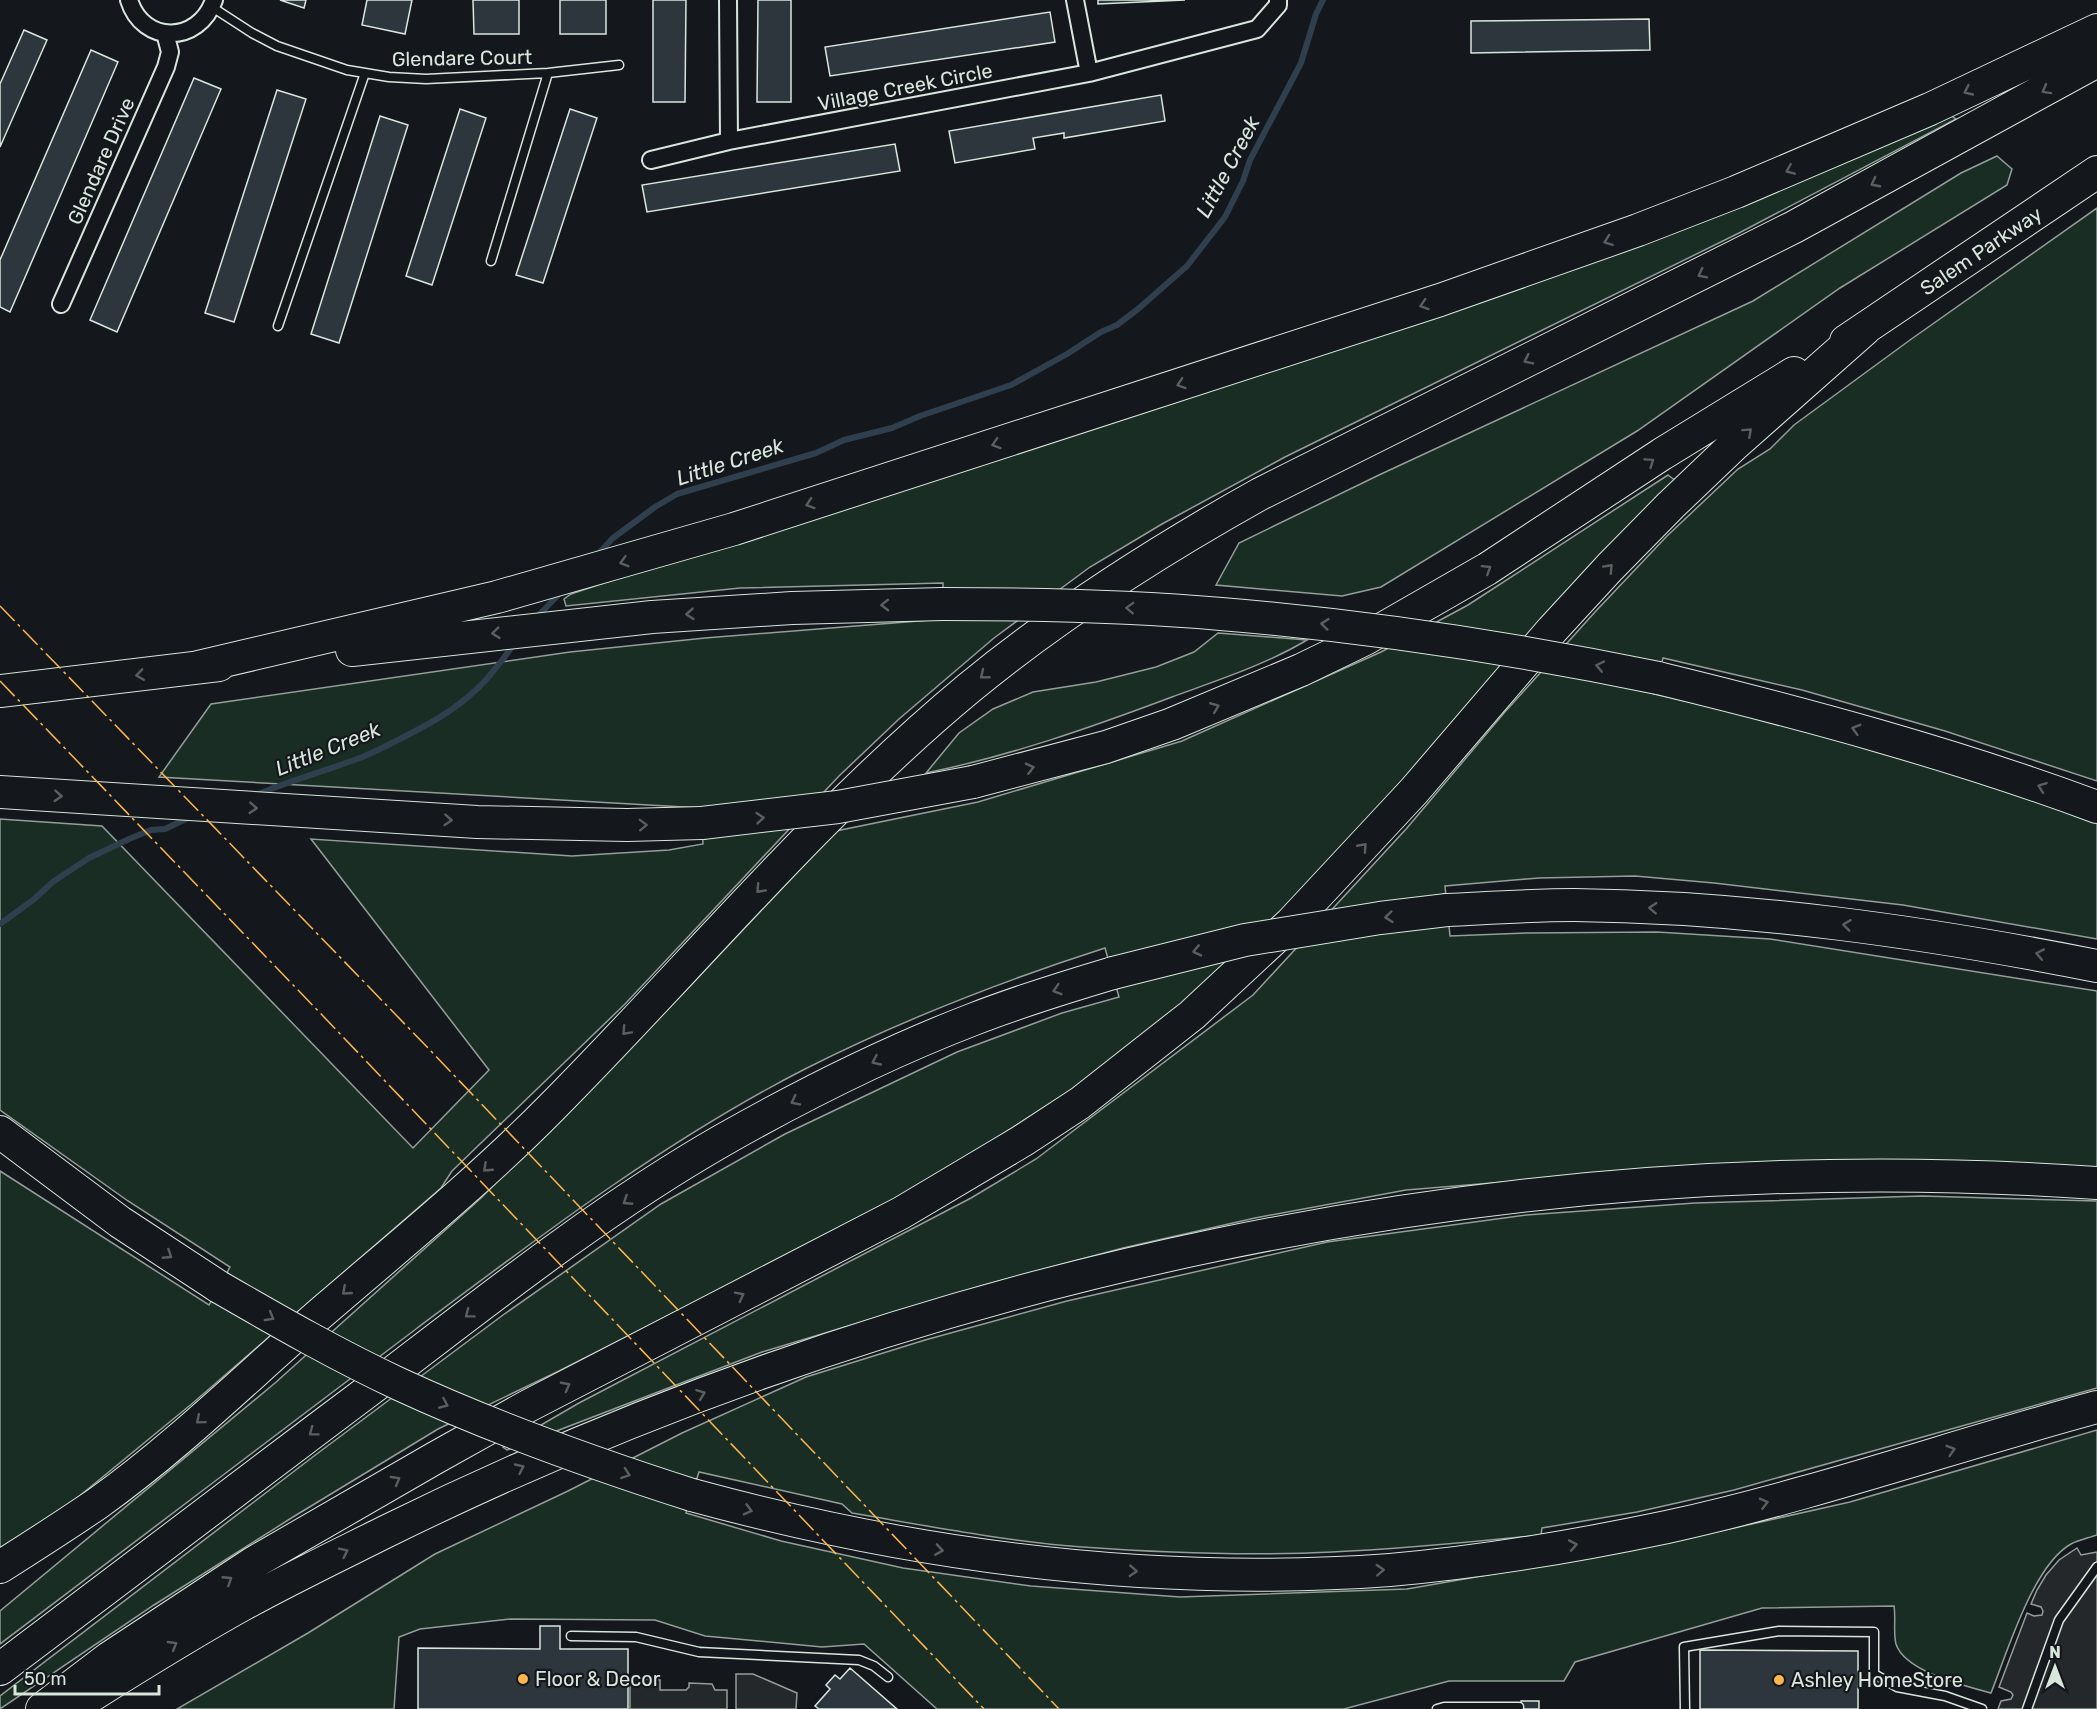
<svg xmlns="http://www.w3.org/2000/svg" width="2097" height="1709" viewBox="0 0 2097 1709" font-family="Rubik,sans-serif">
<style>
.green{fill:#1a2d24;stroke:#939e99;stroke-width:1.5}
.parking{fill:#24282b;stroke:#939e99;stroke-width:1.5}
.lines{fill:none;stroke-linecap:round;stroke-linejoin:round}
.stream{stroke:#2f3f4d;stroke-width:6}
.building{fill:#2c363c;stroke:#d8e6dc;stroke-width:1.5}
.lane-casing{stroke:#d8e6dc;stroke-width:11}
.street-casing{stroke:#d8e6dc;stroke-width:20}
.highway-casing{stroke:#d8e6dc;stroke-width:34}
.lane{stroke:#14181c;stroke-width:8}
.street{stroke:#14181c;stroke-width:16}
.highway{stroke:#14181c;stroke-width:32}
.highway-bridge-casing{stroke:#d8e6dc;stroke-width:34;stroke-linecap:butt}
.highway-bridge{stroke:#14181c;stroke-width:32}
.power{stroke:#ffb74d;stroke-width:1.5;stroke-dasharray:21 4.5 3 4.5;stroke-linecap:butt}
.oneway{stroke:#59605f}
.poi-dot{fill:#ffb74d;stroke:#14181c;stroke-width:2}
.labels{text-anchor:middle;stroke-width:4.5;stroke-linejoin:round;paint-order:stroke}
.street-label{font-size:20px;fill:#d8e6dc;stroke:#14181c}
.poi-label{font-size:20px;fill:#d8e6dc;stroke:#14181c;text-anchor:start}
.water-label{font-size:21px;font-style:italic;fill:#d8e6dc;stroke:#14181c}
</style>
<rect width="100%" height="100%" fill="#14181c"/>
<path class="green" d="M 1950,115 L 1956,119 L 1739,233 L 1285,457 L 1162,524 L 1090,567 L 994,638 L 899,719 L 839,776 L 625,1004 L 452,1171 L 441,1188 L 194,1402 L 32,1535 L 0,1556 L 0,1171 L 209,1305 L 230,1267 L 128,1201 L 0,1110 L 0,819 L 102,826 L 413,1148 L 489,1070 L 311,839 L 572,856 L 669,850 L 703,844 L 701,808 L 159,777 L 211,704 L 570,652 L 705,638 L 943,619 L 943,583 L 740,588 L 566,606 L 564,599 L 571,594 L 1710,216 Z
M 1997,156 L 2012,169 L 2007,185 L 1840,288 L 1637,431 L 1381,587 L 1342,596 L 1216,585 L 1239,543 L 1379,475 L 1753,301 L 1961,173 Z
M 2097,208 L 2097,781 L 1945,731 L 1802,690 L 1663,658 L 1654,694 L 1733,712 L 1970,776 L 2097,822 L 2097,939 L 1903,905 L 1714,883 L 1635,876 L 1539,878 L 1445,886 L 1450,936 L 1527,933 L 1657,932 L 1770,939 L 2097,991 L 2097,1169 L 2038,1165 L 1884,1161 L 1742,1163 L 1406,1190 L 1255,1218 L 1123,1248 L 984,1285 L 762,1352 L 507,1450 L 503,1447 L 579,1403 L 971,1198 L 1036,1159 L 1253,995 L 1407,828 L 1504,713 L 1595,612 L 1667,536 L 1738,469 L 1770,449 L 1794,425 L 1910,340 Z
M 1668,475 L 1676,481 L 1340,853 L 1219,975 L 1088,1080 L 904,1196 L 559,1371 L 438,1429 L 293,1517 L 154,1605 L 0,1709 L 0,1696 L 314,1456 L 503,1315 L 661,1204 L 785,1134 L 957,1052 L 1062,1013 L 1119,997 L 1105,948 C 1002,981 902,1020 805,1069 C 666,1140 540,1236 416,1329 C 277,1434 139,1539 0,1644 L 0,1611 L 275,1383 L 481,1198 L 692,984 L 836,831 L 978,802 L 1182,741 L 1381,652 L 1468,605 Z
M 1218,633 L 1307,640 C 1265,665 1218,680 1172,697 C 1092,727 1010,756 926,773 L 959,733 L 993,709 L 1033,692 L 1096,682 L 1156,667 L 1194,652 Z
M 1922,1196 L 2097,1201 L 2097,1388 L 1734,1490 L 1637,1512 L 1542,1528 L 1541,1535 C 1472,1542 1402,1549 1332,1552 C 1249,1556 1165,1553 1082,1547 C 1005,1541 928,1526 852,1513 L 842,1504 L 699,1472 L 686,1513 L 781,1541 L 903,1568 L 1031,1586 L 1180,1597 L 1407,1589 L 1658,1545 L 1850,1502 L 2097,1430 L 2097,1535 C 2089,1538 2078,1540 2071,1544 C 2033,1565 2007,1653 1991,1693 C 1966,1686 1905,1672 1896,1644 C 1893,1633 1896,1618 1894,1606 L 1762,1608 L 1575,1662 L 1564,1681 L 1449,1681 L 1344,1709 L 937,1709 L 864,1644 L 822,1647 L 705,1636 L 655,1620 L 511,1619 L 420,1629 L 399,1637 L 394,1709 L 177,1709 L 308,1633 L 435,1554 L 568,1491 L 682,1433 L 806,1377 L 925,1340 L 1067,1301 L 1327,1242 L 1526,1215 L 1695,1203 Z"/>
<path class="parking" d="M 2077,1548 L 2081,1555 L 2097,1552 L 2097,1709 L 1998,1709 L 2001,1701 L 2011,1699 L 2013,1695 L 2011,1692 L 1999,1687 L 2027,1613 L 2034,1616 L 2042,1615 L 2043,1611 L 2041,1607 L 2031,1604 L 2037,1590 L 2046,1575 L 2059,1560 Z
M 736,1674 L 753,1674 L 797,1693 L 796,1709 L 736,1709 Z
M 630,1678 L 660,1680 L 660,1690 L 686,1690 L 689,1687 L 689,1683 L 712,1684 L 715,1690 L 727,1690 L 727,1709 L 630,1709 Z"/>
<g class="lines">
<path class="stream" d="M 596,556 L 613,538 L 655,507 L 677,494 L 816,453 L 844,440 L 892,428 L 920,416 L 1011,385 L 1067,354 L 1101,332 L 1117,325 L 1138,309 L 1187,266 L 1225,217 L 1243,181 L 1250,160 L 1301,63 L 1316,14 L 1323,0
M 536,618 L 562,591
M 254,796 C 288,781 322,772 357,759 C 369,755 382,748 394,742 C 424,727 453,712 478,688 C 492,675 504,657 516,642
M 0,924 L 33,900 L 54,881 L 89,858 L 129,839 L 151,830 L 165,829 L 190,817"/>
</g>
<path class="building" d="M 280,0 L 306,0 L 304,8 Z
M 367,0 L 412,0 L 405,34 L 362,25 Z
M 473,0 L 519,0 L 519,34 L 474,34 Z
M 560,0 L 606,0 L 606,34 L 560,34 Z
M 653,0 L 686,0 L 685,102 L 653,102 Z
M 758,0 L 791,0 L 791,102 L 757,102 Z
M 1098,0 L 1185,0 L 1098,4 Z
M 1050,12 L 1055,42 L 830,76 L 825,47 Z
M 1649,19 L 1650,50 L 1471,53 L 1471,21 Z
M 24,30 L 47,40 L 0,147 L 0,84 Z
M 91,50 L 118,62 L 10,312 L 0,307 L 0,260 Z
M 194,78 L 221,89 L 117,332 L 90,320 Z
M 277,90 L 306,99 L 234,322 L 205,313 Z
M 1161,95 L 1165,121 L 1064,138 L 1064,133 L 1033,138 L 1035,149 L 955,163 L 949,131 Z
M 460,109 L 486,118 L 432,285 L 406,276 Z
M 570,109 L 597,118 L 543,283 L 516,275 Z
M 380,116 L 408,125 L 339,343 L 311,334 Z
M 895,144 L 900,171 L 647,212 L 642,185 Z
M 540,1626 L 560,1626 L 560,1649 L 628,1649 L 628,1709 L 418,1709 L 418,1648 L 540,1649 Z
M 1700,1650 L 1858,1651 L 1858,1709 L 1700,1709 Z
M 850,1668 L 897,1709 L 819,1709 L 815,1706 L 830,1689 L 826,1685 L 835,1675 L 840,1679 Z
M 1521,1701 L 1539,1701 L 1539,1709 L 1521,1709 Z"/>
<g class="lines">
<defs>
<path id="lane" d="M 212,7 L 252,33 L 277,46 L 347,70 L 389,77 L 426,79 L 548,73 L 619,65
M 491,261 L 548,73
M 278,326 L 365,73
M 571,1636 L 636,1637 L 699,1652 L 859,1660 L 874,1666 L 888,1677
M 1437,1709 L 1444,1707 L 1519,1707
M 1685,1709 L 1684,1647 L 1779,1631 L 1874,1632 L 1874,1674 L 1897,1687 L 1945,1696 L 1982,1709
M 2027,1709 L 2059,1620 L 2097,1567"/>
<path id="street" d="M 129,0 C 143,45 199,44 214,0
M 728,0 L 729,141
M 1075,0 L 1089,73
M 651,160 L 729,141 L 1089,73 L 1257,29 L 1278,5 L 1278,0
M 61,304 L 166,67 L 170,52 L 165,33"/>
<path id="highway" d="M 1846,341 L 2097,172
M 352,650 L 652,617 L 792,608 L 943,604
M 198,667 L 497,597 L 734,529 L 1440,300 L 1638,230 L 1736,192 L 1930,109 L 2097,30
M 1658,678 C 1806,714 1954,754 2097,807
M 0,691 L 219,665
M 973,782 L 1106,747 L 1172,724 L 1301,670 L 1365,639 L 1487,569 L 1662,454 L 1794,373
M 0,792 L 477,822 L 627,825 L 702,823
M 1447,910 C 1489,908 1532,905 1574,905 C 1750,907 1925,932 2097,966
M 0,1132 L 120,1222 L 219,1287
M 692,1495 C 919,1557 1154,1587 1390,1570 C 1483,1562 1576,1546 1667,1527 C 1813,1495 1953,1446 2097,1407
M 0,1567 C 33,1546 66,1525 98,1503 C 175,1448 243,1381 314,1319 C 394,1250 477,1183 551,1108 C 690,968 817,814 969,688 C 1060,613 1158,551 1260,494 L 1794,227 L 2097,61
M 0,1669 C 131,1570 261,1471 392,1373 C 499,1291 606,1207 723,1140 C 804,1094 888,1052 974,1019 C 1020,1001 1066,987 1113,973
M 78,1704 C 132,1670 186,1636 242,1605 C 289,1579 337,1556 385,1532 C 912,1272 1508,1142 2097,1183
M 42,1709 L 109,1658 L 253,1563 L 435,1458 L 528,1406 L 901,1213 L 1022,1141 L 1080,1103 L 1192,1015 L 1291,923 L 1414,791 L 1552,630 L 1610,567 L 1671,505 L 1735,444 L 1865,329"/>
</defs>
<use href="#lane" class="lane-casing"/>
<use href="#street" class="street-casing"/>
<use href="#highway" class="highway-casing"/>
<use href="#lane" class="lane"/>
<use href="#street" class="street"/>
<use href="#highway" class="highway"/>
<defs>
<path id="highway-bridge" d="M 943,604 C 1036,604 1129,606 1221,614 C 1368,626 1513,648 1658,678
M 702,823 L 838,807 L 973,782
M 1113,973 L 1245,940 L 1380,918 L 1447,910
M 219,1287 C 278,1321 337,1355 399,1384 C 494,1428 592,1463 692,1495"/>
</defs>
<use href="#highway-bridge" class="highway-bridge-casing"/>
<use href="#highway-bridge" class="highway-bridge"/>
<path class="power" d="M 0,606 L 428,1048 L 1059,1709
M 0,681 L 324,1017 L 984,1709"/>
</g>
<defs><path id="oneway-chevron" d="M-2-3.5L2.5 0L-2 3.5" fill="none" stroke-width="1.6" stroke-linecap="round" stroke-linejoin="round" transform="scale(1.5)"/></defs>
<g class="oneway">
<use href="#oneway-chevron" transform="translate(2046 90) rotate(151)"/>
<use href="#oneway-chevron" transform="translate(1968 91) rotate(155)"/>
<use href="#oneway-chevron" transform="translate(1790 170) rotate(157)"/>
<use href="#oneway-chevron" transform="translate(1875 183) rotate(152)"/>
<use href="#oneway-chevron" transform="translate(1608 241) rotate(160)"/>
<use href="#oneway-chevron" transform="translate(1702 274) rotate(153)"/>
<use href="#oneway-chevron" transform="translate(1424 305) rotate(162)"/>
<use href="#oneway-chevron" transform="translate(1528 360) rotate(154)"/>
<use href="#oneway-chevron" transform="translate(1181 384) rotate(162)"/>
<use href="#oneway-chevron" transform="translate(1748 432) rotate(-42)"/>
<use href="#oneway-chevron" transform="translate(996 444) rotate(162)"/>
<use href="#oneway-chevron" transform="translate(1650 462) rotate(-34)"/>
<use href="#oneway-chevron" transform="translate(810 504) rotate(162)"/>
<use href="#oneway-chevron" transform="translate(624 562) rotate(164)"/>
<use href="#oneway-chevron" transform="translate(1609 568) rotate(-47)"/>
<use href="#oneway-chevron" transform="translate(1487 569) rotate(-32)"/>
<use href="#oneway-chevron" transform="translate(885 605) rotate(179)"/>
<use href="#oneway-chevron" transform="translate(1130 608) rotate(-178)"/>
<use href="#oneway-chevron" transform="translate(690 614) rotate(176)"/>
<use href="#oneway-chevron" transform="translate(1325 624) rotate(-174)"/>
<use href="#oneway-chevron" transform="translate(496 633) rotate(174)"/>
<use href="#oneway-chevron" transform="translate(1600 666) rotate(-168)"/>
<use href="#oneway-chevron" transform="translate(140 675) rotate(172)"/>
<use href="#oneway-chevron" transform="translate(984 675) rotate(141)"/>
<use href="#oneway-chevron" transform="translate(1215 707) rotate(-22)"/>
<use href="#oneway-chevron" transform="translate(1856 729) rotate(-164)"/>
<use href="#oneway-chevron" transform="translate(1030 768) rotate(-14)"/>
<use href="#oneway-chevron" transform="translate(2042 787) rotate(-160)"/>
<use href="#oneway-chevron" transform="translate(58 796) rotate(4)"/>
<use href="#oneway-chevron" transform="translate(253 808) rotate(4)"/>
<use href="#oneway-chevron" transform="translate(760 818) rotate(-5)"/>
<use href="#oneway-chevron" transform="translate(448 820) rotate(4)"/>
<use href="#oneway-chevron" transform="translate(643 825) rotate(-2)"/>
<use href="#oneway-chevron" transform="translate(1363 847) rotate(-48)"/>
<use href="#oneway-chevron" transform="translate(760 889) rotate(133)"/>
<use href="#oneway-chevron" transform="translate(1653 908) rotate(-177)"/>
<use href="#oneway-chevron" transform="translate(1389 917) rotate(174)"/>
<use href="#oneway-chevron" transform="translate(1847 925) rotate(-173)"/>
<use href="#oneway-chevron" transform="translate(1197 951) rotate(167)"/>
<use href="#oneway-chevron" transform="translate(2040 954) rotate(-169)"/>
<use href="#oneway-chevron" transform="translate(1057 990) rotate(163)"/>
<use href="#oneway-chevron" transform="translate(626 1031) rotate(133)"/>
<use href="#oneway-chevron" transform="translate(876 1061) rotate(155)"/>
<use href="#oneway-chevron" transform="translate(795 1101) rotate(153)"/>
<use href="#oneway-chevron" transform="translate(487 1168) rotate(137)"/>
<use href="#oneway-chevron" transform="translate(627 1201) rotate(147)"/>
<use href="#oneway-chevron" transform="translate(168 1255) rotate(33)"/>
<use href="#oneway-chevron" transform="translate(346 1291) rotate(139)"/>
<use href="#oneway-chevron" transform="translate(740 1296) rotate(-27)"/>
<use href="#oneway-chevron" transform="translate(469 1314) rotate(143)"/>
<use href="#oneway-chevron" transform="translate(270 1317) rotate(30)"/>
<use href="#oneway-chevron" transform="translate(566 1386) rotate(-28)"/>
<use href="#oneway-chevron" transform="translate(701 1394) rotate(-21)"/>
<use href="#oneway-chevron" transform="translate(444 1404) rotate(24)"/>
<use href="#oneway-chevron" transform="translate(200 1420) rotate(140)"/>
<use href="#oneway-chevron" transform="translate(313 1432) rotate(143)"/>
<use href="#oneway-chevron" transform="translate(1951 1450) rotate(-17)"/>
<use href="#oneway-chevron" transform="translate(520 1468) rotate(-25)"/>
<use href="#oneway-chevron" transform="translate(626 1474) rotate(19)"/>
<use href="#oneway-chevron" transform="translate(396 1480) rotate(-30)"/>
<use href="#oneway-chevron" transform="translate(1764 1503) rotate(-14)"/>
<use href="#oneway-chevron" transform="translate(748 1510) rotate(15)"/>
<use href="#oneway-chevron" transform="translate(1573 1545) rotate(-10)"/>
<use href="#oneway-chevron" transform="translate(939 1550) rotate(9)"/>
<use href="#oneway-chevron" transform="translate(344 1552) rotate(-26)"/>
<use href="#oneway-chevron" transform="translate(1380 1570) rotate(-3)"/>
<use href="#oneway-chevron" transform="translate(1133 1571) rotate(3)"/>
<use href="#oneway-chevron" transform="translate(228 1580) rotate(-33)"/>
<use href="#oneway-chevron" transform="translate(173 1645) rotate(-30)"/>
</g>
<g class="poi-dot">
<circle cx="523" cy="1679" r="6"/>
<circle cx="1779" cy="1680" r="6"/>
</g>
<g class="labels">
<g class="street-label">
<text transform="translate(462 58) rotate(-1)" y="7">Glendare Court</text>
<text transform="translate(905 87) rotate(-11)" y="7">Village Creek Circle</text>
<text transform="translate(101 161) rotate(-66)" y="7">Glendare Drive</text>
<text transform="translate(1981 251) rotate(-34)" y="7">Salem Parkway</text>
</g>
<g class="poi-label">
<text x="535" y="1686">Floor &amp; Decor</text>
<text x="1791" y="1687">Ashley HomeStore</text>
</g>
<g class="water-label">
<text transform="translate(1228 167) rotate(-62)" y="7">Little Creek</text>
<text transform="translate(730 462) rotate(-18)" y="7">Little Creek</text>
<text transform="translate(328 749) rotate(-22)" y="7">Little Creek</text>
</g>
</g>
<g transform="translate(2055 1667)" stroke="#14181c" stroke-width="4.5" paint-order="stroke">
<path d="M0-4.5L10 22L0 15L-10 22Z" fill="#d8e6dc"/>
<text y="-9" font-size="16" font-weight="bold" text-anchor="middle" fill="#d8e6dc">N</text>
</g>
<path d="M15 1685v9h144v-9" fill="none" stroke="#d8e6dc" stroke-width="3"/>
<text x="24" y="1685" font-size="18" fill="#d8e6dc" stroke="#14181c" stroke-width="4.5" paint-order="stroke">50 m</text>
</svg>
